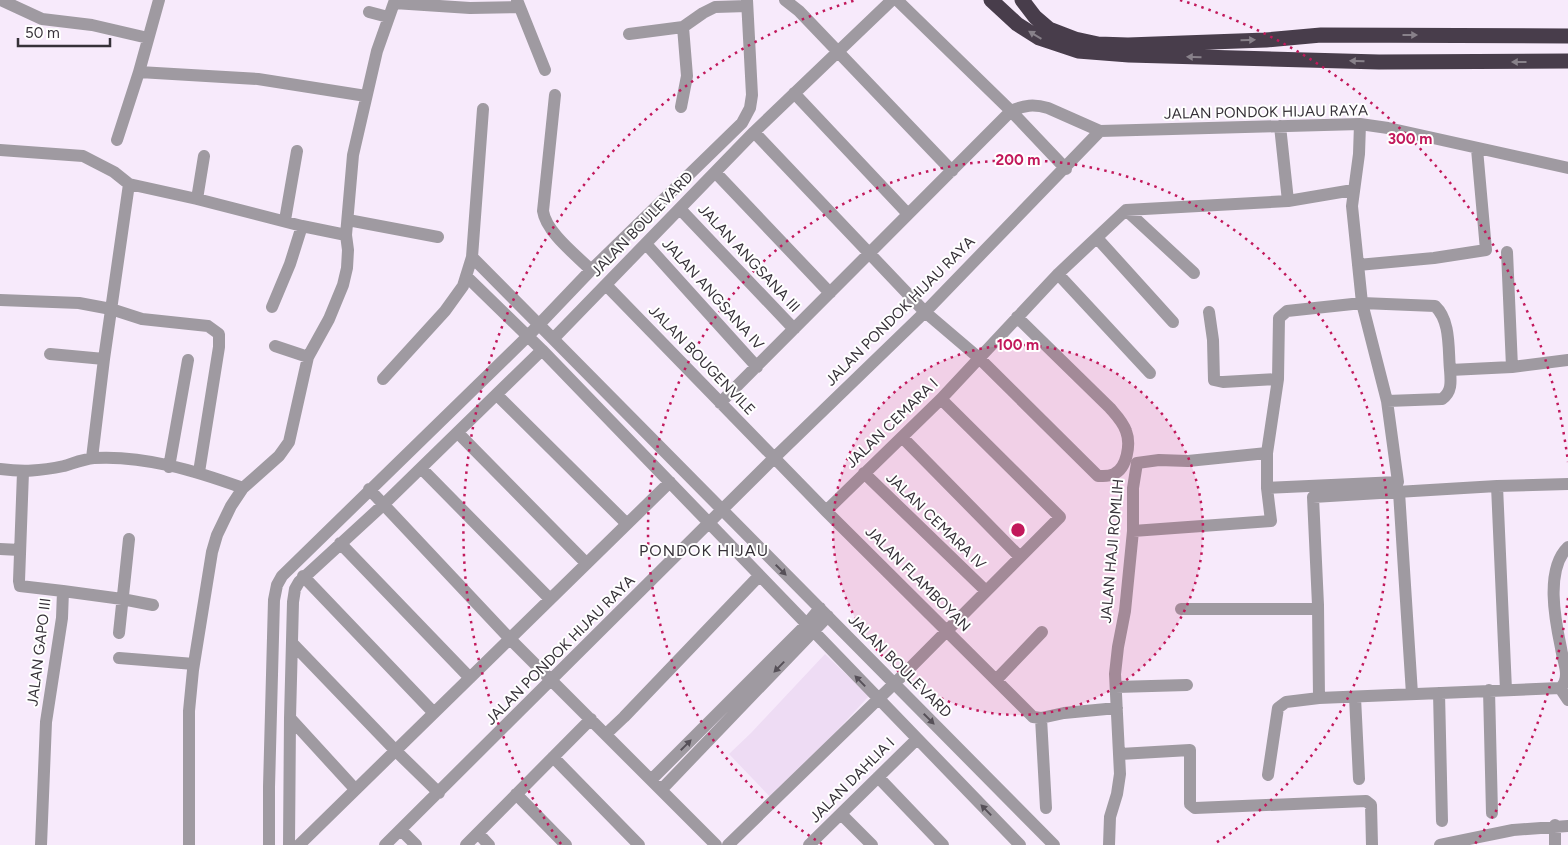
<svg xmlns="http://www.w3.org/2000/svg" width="1568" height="845" viewBox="0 0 1568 845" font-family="Figtree,sans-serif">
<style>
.built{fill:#eedcf4}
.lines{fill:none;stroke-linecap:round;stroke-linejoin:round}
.minor{stroke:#9f9aa1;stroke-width:12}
.highway{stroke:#483d4b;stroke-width:15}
.oneway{fill:#88818a}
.oneway2{fill:#565058}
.ring{fill:none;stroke:#c2185b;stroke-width:2.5;stroke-dasharray:2.5 5}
.labels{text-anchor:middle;stroke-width:4;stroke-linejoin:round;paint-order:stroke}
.street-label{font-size:15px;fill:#363138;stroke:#fff}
.neighbourhood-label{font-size:16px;letter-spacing:1px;fill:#363138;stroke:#fff}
.centre{fill:#c2185b;stroke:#fff;stroke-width:2.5}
.ring-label{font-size:15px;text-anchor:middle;font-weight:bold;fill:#c2185b;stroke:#fff;stroke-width:4;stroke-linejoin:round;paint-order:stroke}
</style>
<rect width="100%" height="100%" fill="#f7eafb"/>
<path class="built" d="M 825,654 L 869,696 L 773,800 L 729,754 L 751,733 Z"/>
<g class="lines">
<path class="minor" d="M 1,0 L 42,19 L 92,25 L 148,38
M 517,0 L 545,70
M 785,0 L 799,11 L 952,171
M 897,0 L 1011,111 L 1066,169
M 394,3 L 470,8 L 518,7
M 369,12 L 388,17
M 629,34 L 683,27 L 703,13 L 715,7 L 747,6
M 139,72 L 258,79 L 366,96
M 794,93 L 908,214
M 555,95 L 543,211 C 546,232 576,255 591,270
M 681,107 L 687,76 L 683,27
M 1280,126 L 1288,201
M 754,132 L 925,312 L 979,358 L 1098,476 C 1103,476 1108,477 1114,474 C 1127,468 1131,444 1126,431 C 1123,422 1116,415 1110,408 L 1017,317
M 117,140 L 139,72 L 159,0
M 0,150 L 83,156 L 114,172 L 129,184 L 197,199 L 302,226 L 346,235
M 715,172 L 830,293
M 197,199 L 204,156
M 680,209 L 794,329
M 1126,210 L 1194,273
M 285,220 L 297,151
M 348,220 L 438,237
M 1097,238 L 1173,322
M 646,244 L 757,367
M 1507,252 L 1512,367
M 472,257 L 1054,845
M 1358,265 L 1434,258 L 1486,250 L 1477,149
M 1058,274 L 1150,373
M 466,276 L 542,350 L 1020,845
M 606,285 L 826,511 L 1033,717 L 1041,718 L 1064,713 L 1117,708
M 0,300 L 79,303 L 111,309 L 142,319 L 208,326 L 219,334 L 219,347 L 199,472
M 272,307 L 290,264 L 302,226
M 1209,312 L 1213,340 L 1214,380 L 1223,382 L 1278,379
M 553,339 L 754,132 L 892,0
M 275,346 L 308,357
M 50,354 L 104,359
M 383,379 L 445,311 L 463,286 L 472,257 L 483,109
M 497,395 L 626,523
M 1387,401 L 1442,399 C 1452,392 1451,382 1450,370 L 1512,367 L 1568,360
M 720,403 L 1011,111 C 1024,105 1034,104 1048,108 L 1100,131
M 458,433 L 586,563
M 902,437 L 1020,557
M 1267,453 L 1267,488 L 1398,482 L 1387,401 L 1362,303 L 1435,306 C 1451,321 1448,349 1450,370
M 92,458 L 104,359 L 129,184
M 169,467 L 188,360
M 421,468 L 550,599
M 0,469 C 24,472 40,471 64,466 C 74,463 84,459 94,458 C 144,455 196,471 243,488
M 23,472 L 19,581 L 20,586 L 63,591 L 62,618 L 46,722 L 41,845
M 864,473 L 986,591
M 1497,486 L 1506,690
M 369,489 L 510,639 L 716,845
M 1399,492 L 1412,694
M 826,511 L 941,399 L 1058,274 L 1126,210 L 1288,201 L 1353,190
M 1133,531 L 1271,521 L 1267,488
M 340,543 L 470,678
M 0,549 L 20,550
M 303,576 L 434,713
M 63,591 L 122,599 L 153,605
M 1181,609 L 1317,609
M 119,633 L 129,539
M 292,643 L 395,750 L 439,793
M 119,658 L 194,664
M 997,679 L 1042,632
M 1116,687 L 1187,685
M 1560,688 L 1568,700
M 1489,690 L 1492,813
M 1439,693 L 1442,821
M 1355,697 L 1359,779
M 1319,698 L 1318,605 L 1313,497 L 1497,486 L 1568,484
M 290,718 L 355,789
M 1041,718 L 1046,808
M 606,734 L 624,717 L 759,576
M 1120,754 L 1190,750 L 1190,804 L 1195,808 L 1366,801 L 1371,805 L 1372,845
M 553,757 L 639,845
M 1268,775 L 1278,708 L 1286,702 L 1319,698 L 1560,688 C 1564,685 1566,679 1566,674 C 1566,666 1562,656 1561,648 C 1555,620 1545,569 1568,547
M 878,777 L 943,845
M 651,780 L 806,625 L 820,608
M 661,790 L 828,616
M 516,794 L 566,845
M 841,814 L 872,845
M 401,830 L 416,845
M 478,833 L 489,845
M 189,845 L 189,711 L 193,670 L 212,552 L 217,535 L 231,506 L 243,488 L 279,456 L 289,442 L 308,357 L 329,319 L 343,285 L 347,268 L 348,250 L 346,235 L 353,155 L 377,51 L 395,0
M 269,845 L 269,787 L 274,600 L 277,585 L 282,576 L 528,336 L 591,270 L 742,123 L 750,108 L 752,95 L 747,0
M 289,845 L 290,718 L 293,602 L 295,589 L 299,582 L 384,504 L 542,350
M 299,845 L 670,482
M 385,845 L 774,458 L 925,312 L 1100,131 L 1360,124 L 1388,128 L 1568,168
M 466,845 L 591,719
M 728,845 L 901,677 L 1060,517 L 941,399
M 809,845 L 917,739
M 1109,845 L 1110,817 L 1117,794 L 1120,774 L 1115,674 L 1118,647 L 1125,611 L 1133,531 L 1133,488 L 1137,463 L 1159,460 L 1188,461 L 1267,453 L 1278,379 L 1279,318 L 1287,311 L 1362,303 L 1352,206 L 1359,154 L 1360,124
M 1440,845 L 1513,830 L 1568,826
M 1555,845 L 1555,825"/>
<path class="highway" d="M 991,0 L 1017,24 L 1039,38 L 1078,51 L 1129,55 L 1379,62 L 1568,61
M 1022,0 L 1035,17 L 1049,29 L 1075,39 L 1098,44 L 1128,45 L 1266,40 L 1321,35 L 1568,36"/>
</g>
<defs><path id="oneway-solid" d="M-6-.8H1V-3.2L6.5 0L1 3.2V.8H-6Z" transform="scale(1.25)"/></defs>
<g class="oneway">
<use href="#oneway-solid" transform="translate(1035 35) rotate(-149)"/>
<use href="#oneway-solid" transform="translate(1410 35)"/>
<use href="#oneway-solid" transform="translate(1248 40) rotate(-2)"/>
<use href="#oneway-solid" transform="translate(1194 57) rotate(-179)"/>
<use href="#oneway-solid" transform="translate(1357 61) rotate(-178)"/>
<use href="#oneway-solid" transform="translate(1519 62) rotate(-180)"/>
</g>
<g class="oneway2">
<use href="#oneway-solid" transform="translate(781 570) rotate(45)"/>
<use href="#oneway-solid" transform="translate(779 667) rotate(134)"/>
<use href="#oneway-solid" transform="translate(860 681) rotate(-134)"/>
<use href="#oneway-solid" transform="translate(929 719) rotate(45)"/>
<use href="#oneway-solid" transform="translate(686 745) rotate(-45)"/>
<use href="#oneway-solid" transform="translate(986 810) rotate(-134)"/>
</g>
<circle cx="1018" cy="530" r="185" fill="#c2185b" fill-opacity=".12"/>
<g class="ring">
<circle cx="1018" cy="530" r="185"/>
<path d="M822 844A370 370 0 1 1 1214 844"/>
<path d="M1568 598A554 554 0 0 1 1475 844M561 844A554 554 0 0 1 856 0M1180 0A554 554 0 0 1 1568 462"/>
</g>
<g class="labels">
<g class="street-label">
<text transform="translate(1266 112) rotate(-1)" y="5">JALAN PONDOK HIJAU RAYA</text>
<text transform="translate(642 224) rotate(-46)" y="5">JALAN BOULEVARD</text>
<text transform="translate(749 258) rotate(47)" y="5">JALAN ANGSANA III</text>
<text transform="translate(713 294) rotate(48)" y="5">JALAN ANGSANA IV</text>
<text transform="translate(900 311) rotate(-45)" y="5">JALAN PONDOK HIJAU RAYA</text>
<text transform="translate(702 360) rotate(46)" y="5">JALAN BOUGENVILE</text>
<text transform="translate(892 423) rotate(-44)" y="5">JALAN CEMARA I</text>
<text transform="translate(936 521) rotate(44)" y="5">JALAN CEMARA IV</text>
<text transform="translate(1112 551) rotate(-85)" y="5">JALAN HAJI ROMLIH</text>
<text transform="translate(918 579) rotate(45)" y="5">JALAN FLAMBOYAN</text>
<text transform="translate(560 650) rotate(-45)" y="5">JALAN PONDOK HIJAU RAYA</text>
<text transform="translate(39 652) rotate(-83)" y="5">JALAN GAPO III</text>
<text transform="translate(900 666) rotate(45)" y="5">JALAN BOULEVARD</text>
<text transform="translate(852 780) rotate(-45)" y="5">JALAN DAHLIA I</text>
</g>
<g class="neighbourhood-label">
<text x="704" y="556">PONDOK HIJAU</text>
</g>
</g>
<circle cx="1018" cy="530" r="8" class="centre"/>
<g class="ring-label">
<text x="1410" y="144">300 m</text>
<text x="1018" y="165">200 m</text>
<text x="1018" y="350">100 m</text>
</g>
<path d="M18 38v8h92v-8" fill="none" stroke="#363138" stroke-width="2.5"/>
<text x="25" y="38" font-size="15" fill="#363138" stroke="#ffffff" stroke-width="4" paint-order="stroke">50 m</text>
</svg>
